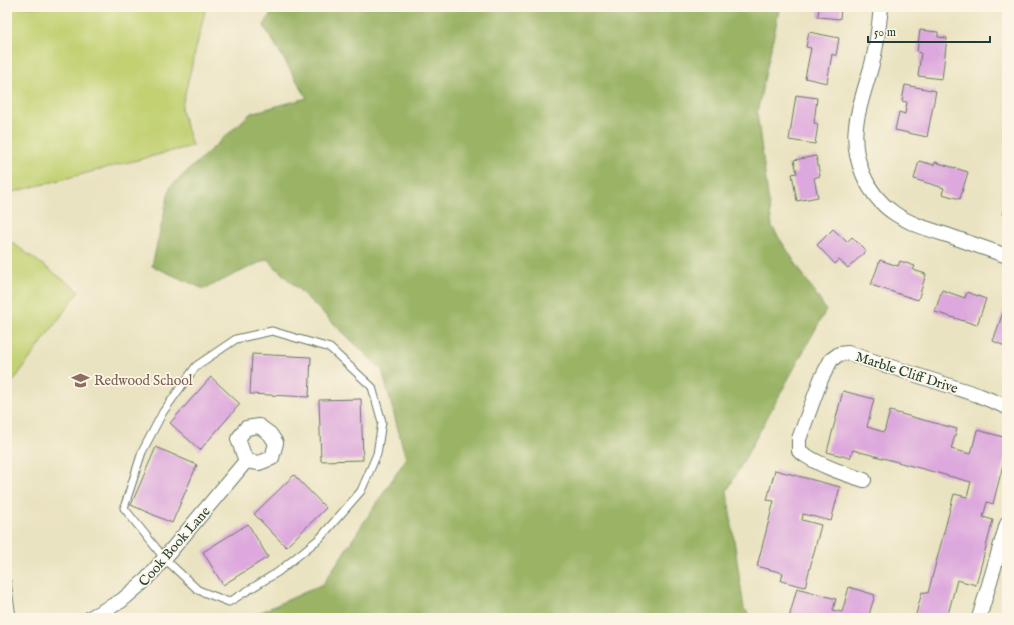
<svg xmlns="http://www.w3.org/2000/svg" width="1014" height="625" viewBox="0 0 1014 625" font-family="'IM FELL English',serif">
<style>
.green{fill:#c3d173;stroke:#718754}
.forest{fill:#9ab365;stroke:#5c784c}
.building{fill:#dda8dd}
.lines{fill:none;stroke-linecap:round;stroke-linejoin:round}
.service-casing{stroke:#667765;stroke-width:9}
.minor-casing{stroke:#667765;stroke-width:16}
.service{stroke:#fff;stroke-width:7}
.minor{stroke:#fff;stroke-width:14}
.labels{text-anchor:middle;stroke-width:3.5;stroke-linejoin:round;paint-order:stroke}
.street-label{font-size:14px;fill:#1f3d34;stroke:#fcf5e5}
.education-label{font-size:14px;fill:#785e54;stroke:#fcf5e5;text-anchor:start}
</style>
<rect width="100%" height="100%" fill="#fcf5e5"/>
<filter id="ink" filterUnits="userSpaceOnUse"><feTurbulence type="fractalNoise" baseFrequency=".025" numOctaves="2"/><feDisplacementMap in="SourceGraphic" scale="8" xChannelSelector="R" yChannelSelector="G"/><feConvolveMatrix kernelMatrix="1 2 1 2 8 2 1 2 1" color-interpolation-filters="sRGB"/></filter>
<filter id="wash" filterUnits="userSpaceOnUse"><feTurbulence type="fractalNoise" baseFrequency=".012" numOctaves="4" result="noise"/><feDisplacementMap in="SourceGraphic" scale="16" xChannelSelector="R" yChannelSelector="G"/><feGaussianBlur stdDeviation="0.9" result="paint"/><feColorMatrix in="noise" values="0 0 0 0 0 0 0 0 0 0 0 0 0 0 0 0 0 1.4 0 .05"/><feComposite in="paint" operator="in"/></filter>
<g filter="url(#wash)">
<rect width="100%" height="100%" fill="#eae3c1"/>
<path class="green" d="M 7,7 L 206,7 L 181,110 L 192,146 L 9,193 L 7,192 Z
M 7,239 L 79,291 L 7,390 Z"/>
<path class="forest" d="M 274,7 L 780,7 L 757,113 L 772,227 L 826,310 L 727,491 L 744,609 L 754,618 L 248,618 L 323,584 L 406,459 L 382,370 L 267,259 L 204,289 L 152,266 L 170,187 L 251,113 L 307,98 L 264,26 Z"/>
<g id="blocks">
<path class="building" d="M 819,7 L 841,7 L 840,19 L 818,17 Z
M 920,30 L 938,32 L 938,37 L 947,38 L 942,79 L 918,76 L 921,53 L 917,52 Z
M 809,32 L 839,38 L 836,56 L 832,54 L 827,83 L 805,78 L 811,48 L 806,47 Z
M 905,85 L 936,91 L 927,137 L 895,130 L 899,112 L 905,114 L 907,102 L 902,101 Z
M 796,95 L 817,98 L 814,123 L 818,124 L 815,144 L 789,140 Z
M 816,156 L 820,176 L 814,178 L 818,197 L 797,201 L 792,174 L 797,173 L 794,160 Z
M 919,161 L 934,165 L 935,162 L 968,172 L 960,199 L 942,194 L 944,188 L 914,179 Z
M 1007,200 L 1007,216 L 1002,214 Z
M 833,229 L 847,242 L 852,237 L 866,251 L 848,268 L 839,260 L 835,264 L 817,245 Z
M 880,260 L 898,266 L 900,261 L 915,266 L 913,270 L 926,274 L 918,300 L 871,285 Z
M 942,290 L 965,298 L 967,292 L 986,299 L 977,325 L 935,312 Z
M 1007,301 L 1007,347 L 993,341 Z
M 252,354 L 311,357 L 309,397 L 250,394 Z
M 211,377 L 240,404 L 200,450 L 170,423 Z
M 843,391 L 874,399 L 867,427 L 884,432 L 890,411 L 957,429 L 951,449 L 971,454 L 977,430 L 1007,438 L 1007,449 L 993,504 L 987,502 L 983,517 L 993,520 L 976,585 L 957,580 L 947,618 L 915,618 L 922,592 L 928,593 L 954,494 L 967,497 L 971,482 L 853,450 L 850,458 L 827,452 Z
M 361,399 L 363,460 L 321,461 L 319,400 Z
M 156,447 L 197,465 L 172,523 L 131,505 Z
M 775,470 L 840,487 L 831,521 L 803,514 L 802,520 L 821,525 L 805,587 L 781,581 L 783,573 L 757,566 L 774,501 L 767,500 Z
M 294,475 L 326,508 L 286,547 L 254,514 Z
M 248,524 L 268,557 L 223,585 L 203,552 Z
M 849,587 L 875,595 L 868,618 L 789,618 L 797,588 L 836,599 L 833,610 L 842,612 Z"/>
</g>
</g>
<g filter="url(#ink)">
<use href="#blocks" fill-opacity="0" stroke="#667765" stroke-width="1"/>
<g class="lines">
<defs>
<path id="service" d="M 272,331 L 330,348 L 372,387 L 382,422 L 377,454 L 361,491 L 320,538 L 278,572 L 229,602 L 198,590 L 165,559 L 124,508 L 142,452 L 163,412 L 196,366 L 236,339 Z
M 7,582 L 12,618"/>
<path id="minor" d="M 881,7 C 879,26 877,45 872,64 C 867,83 858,107 856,126 C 852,158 866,194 894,213 C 910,224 928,229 947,235 C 967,242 987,249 1007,256
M 259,426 L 270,434 L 276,443 L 272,458 L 259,463 L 246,461 L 238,439 L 246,428 Z
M 864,480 C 841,473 818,465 799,451 L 799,439 L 821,379 L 831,360 L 839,354 L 848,353 L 978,395 L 1007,407
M 90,618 L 121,601 L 147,579 L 246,461
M 979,618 L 1007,524"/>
</defs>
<use href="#service" class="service-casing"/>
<use href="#minor" class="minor-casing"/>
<use href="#service" class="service"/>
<use href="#minor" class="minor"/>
</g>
</g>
<defs>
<symbol id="school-bare" viewBox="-9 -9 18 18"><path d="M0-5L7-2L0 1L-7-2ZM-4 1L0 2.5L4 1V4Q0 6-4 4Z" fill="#8d6e63" stroke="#fcf5e5" stroke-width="2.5" paint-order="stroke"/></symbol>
</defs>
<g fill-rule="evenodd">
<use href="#school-bare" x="68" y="368" width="25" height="25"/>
</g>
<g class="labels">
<g class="street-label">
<text transform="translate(907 372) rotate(18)" y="5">Marble Cliff Drive</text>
<text transform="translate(174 546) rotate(-49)" y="5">Cook Book Lane</text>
</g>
<g class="education-label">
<text x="94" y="385">Redwood School</text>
</g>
</g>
<rect width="1014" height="625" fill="none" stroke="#fcf5e5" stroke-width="24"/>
<path d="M868 36v6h122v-6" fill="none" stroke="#1f3d34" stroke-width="2"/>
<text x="874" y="36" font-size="12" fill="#1f3d34" stroke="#fcf5e5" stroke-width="3" paint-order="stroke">50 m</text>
</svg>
